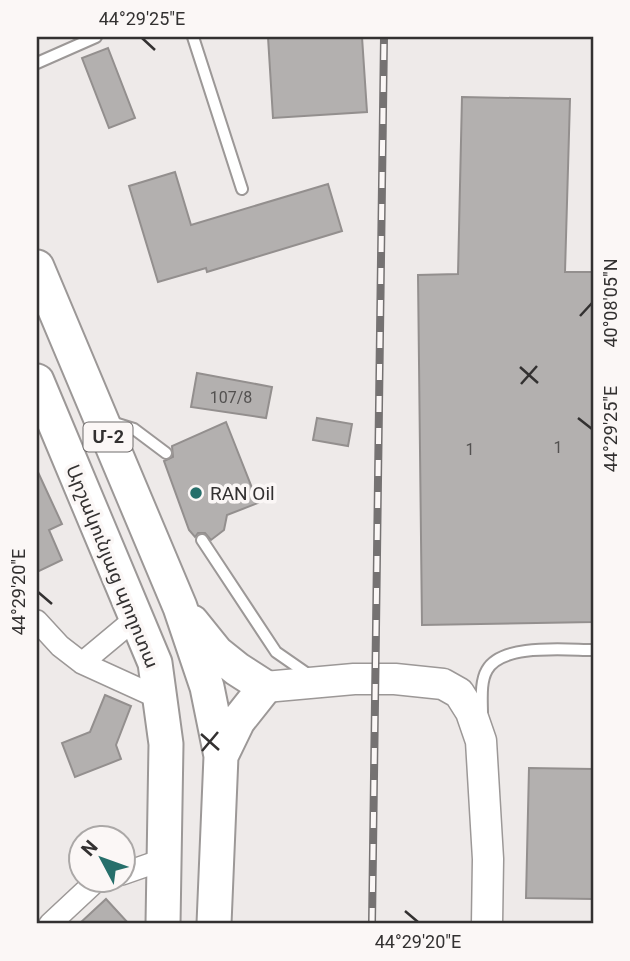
<svg xmlns="http://www.w3.org/2000/svg" width="630" height="961" viewBox="0 0 630 961" font-family="Roboto,'Noto Sans Armenian',sans-serif">
<style>
.building{fill:#b3b0af;stroke:#938f8e;stroke-width:2}
.lines{fill:none;stroke-linecap:round;stroke-linejoin:round}
.service-casing{stroke:#9c9897;stroke-width:14}
.minor-casing{stroke:#9c9897;stroke-width:24}
.secondary-casing{stroke:#9c9897;stroke-width:33}
.primary-casing{stroke:#9c9897;stroke-width:37}
.service{stroke:#fff;stroke-width:10}
.minor{stroke:#fff;stroke-width:21}
.secondary{stroke:#fff;stroke-width:30}
.primary{stroke:#fff;stroke-width:33}
.rail-casing{stroke:#757272;stroke-width:8}
.rail{stroke:#fbf7f6;stroke-width:5;stroke-dasharray:16;stroke-linecap:butt}
.ticks{fill:none;stroke:#333131;stroke-width:2.5}
.poi-dot{fill:#266f6b;stroke:#fbf7f6;stroke-width:2.5}
.labels{text-anchor:middle;stroke-width:7;stroke-linejoin:round;paint-order:stroke}
.number-label{font-size:16px;fill:#535150}
.shield{fill:#fbf7f6;stroke:#6f6c6c;stroke-width:2}
.shield-label{font-size:18px;font-weight:bold;fill:#333131}
.poi-label{font-size:19px;fill:#333131;stroke:#fbf7f6;text-anchor:start}
.street-label{font-size:19px;fill:#333131;stroke:#fbf7f6}
.neatline{fill:none;stroke:#333131;stroke-width:2.5}
.ticks-label{font-size:18px;text-anchor:middle;fill:#333131}
</style>
<rect width="100%" height="100%" fill="#eeeae9"/>
<path class="building" d="M 268,37 L 362,37 L 367,112 L 273,118 Z
M 108,48 L 135,118 L 109,128 L 82,58 Z
M 462,97 L 570,99 L 565,272 L 593,272 L 593,622 L 422,625 L 418,275 L 458,274 Z
M 175,172 L 191,225 L 328,184 L 342,231 L 207,272 L 206,268 L 158,282 L 129,186 Z
M 197,373 L 272,387 L 266,418 L 191,407 Z
M 317,418 L 352,424 L 348,446 L 313,440 Z
M 226,422 L 258,503 L 227,515 L 224,530 L 211,540 L 205,533 L 198,533 L 195,537 L 189,530 L 164,461 L 173,457 L 172,446 Z
M 37,470 L 62,524 L 49,530 L 62,560 L 37,572 Z
M 105,695 L 131,706 L 116,745 L 121,759 L 75,777 L 62,743 L 90,732 Z
M 529,768 L 593,769 L 593,899 L 526,898 Z
M 106,899 L 129,924 L 79,924 Z"/>
<g class="lines">
<defs>
<path id="service" d="M 193,37 L 242,189
M 37,63 L 96,37
M 108,421 L 134,429 L 166,453
M 202,540 L 276,652 L 312,677
M 482,714 C 482,700 480,682 487,670 C 502,643 566,650 593,650"/>
<path id="minor" d="M 37,621 L 60,646 L 82,663 L 161,699
M 82,663 L 136,618
M 122,874 L 165,859
M 50,924 L 95,882 L 100,880"/>
<path id="secondary" d="M 265,687 L 354,679 L 395,679 L 443,684 L 459,693 L 471,712 L 481,741 L 488,859 L 487,924"/>
<path id="primary" d="M 37,267 L 180,607 L 207,687 L 221,756 L 214,924
M 37,381 L 155,663 L 166,744 L 163,924
M 192,622 L 217,653 L 237,669 L 265,687
M 221,756 L 238,721 L 265,687"/>
</defs>
<use href="#service" class="service-casing"/>
<use href="#minor" class="minor-casing"/>
<use href="#secondary" class="secondary-casing"/>
<use href="#primary" class="primary-casing"/>
<use href="#service" class="service"/>
<use href="#minor" class="minor"/>
<use href="#secondary" class="secondary"/>
<use href="#primary" class="primary"/>
<defs>
<path id="rail" d="M 372,924 L 384,37"/>
</defs>
<use href="#rail" class="rail-casing"/>
<use href="#rail" class="rail"/>
</g>
<path class="ticks" d="M 142,38 L 155,50M 580,316 L 592,303M 520,367 L 538,383M 521,384 L 537,366M 578,418 L 592,429M 38,592 L 52,604M 201,734 L 219,750M 202,751 L 218,732M 405,911 L 418,922"/>
<circle class="poi-dot" cx="196" cy="493" r="7"/>
<g class="labels">
<g class="number-label">
<text x="231" y="403">107/8</text>
<text x="558" y="453">1</text>
<text x="470" y="455">1</text>
</g>
<rect class="shield" x="83.5" y="422.5" width="49" height="29" rx="5"/>
<g class="shield-label">
<text x="108" y="443">Մ-2</text>
</g>
<g class="poi-label">
<text x="210" y="500">RAN Oil</text>
</g>
<g class="street-label">
<text transform="translate(113 566) rotate(68)" y="7">Արշակունյաց պողոտա</text>
</g>
</g>
<rect width="630" height="961" fill="none" stroke="#fbf7f6" stroke-width="77"/>
<g transform="translate(102 859) rotate(311)"><circle r="33" fill="#fbf7f6" stroke="#aba8a7" stroke-width="2"/>
<path d="M0-5L12 26L0 18L-12 26Z" fill="#266f6b"/>
<text y="-10" font-size="19" font-weight="bold" text-anchor="middle" fill="#333131">N</text>
</g>
<rect x="38" y="38" width="554" height="884" class="neatline"/>
<g class="ticks-label">
<text x="142" y="25">44°29'25"E</text>
<text transform="translate(611 303) rotate(-90)" y="6">40°08'05"N</text>
<text transform="translate(611 429) rotate(-90)" y="6">44°29'25"E</text>
<text transform="translate(19 592) rotate(-90)" y="6">44°29'20"E</text>
<text x="418" y="948">44°29'20"E</text>
</g>
</svg>
